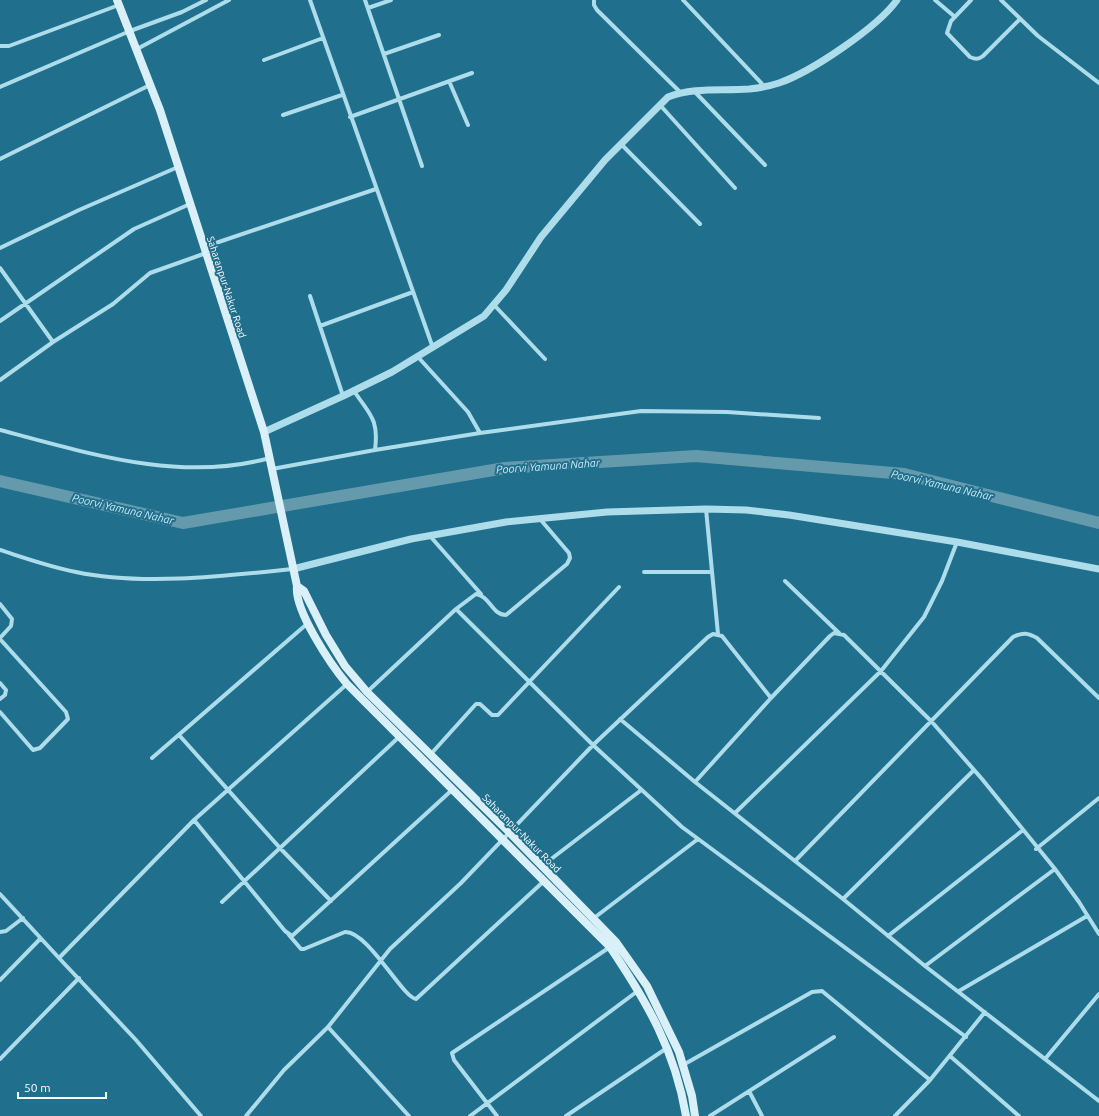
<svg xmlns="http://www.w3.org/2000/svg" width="1099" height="1116" viewBox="0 0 1099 1116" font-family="Ubuntu,sans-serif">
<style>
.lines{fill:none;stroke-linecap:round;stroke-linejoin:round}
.canal{stroke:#659aad;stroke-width:12}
.minor{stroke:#addceb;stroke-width:4}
.tertiary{stroke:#addceb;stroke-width:7}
.secondary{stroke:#d9f0f9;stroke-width:8}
.labels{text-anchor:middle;stroke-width:4;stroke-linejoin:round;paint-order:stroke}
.street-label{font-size:10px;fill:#fff;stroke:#206f8c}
.water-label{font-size:11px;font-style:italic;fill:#caebf6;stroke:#206f8c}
</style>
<rect width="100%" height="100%" fill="#206f8c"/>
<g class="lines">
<path class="canal" d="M 0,481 L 183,523 L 505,468 L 696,456 L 904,474 L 1099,523"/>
<path class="minor" d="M 310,0 L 433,348
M 365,0 L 422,166
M 594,0 L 594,5 L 597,10 L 680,92
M 683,0 L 764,86
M 935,0 L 955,17
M 971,0 L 951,21 L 947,33 L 970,57 C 975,59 978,60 983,56 L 1020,19
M 1001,0 L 1038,36 L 1099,83
M 368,8 L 391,0
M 0,46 L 9,46 L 119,5
M 137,49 L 229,0
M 384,54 L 439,35
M 264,60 L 323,38
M 449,81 L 468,125
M 0,87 L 130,31 L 182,12 L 206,0
M 694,91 L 765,165
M 660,105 L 735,188
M 283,115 L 342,95
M 350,117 L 472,73
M 621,144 L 700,224
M 0,159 L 150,85
M 204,247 L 376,189
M 0,248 L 79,210 L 178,167
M 0,268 L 53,342
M 310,296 L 343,396
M 495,306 L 545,359
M 0,321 L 134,229 L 190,204
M 320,326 L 413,292
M 418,357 L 468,412 L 480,433
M 0,380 L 53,342 L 113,304 L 150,273 L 206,253
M 354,391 C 370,415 379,419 375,450
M 0,430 C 88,453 179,483 270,458
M 272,469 L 375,450 L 480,433 L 641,411 L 727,412 L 819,418
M 706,509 L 718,634
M 430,536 L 481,594
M 0,550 C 25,558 50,567 76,572 C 141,586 227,576 293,569
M 644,572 L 712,572
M 785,581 L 839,633
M 0,604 L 12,619 L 11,626 L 0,638
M 456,609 L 476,594 C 490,596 492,615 506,615 L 567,564 L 570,558 L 569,553 L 540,519
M 0,639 L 66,712 L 68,719 L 40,748 L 33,750 L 0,712
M 0,683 L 6,690 L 5,695 L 0,699
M 367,692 L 456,609 L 593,745 L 682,827 L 966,1037
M 620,719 L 695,782 L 843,899 L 925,966 L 1099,1101
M 179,735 L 280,848 L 331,901
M 430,755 L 476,704 L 480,704 L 492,715 L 498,715 L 619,587
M 152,758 L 308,623
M 695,782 L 771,698 L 830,636 L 834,633 L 844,635 L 932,722 L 982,779 L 1055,869 L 1079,902 L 1099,934
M 735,813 L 881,671 L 924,617 L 942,581 L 957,542
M 194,820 L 285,931 L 292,936 L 452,790
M 1036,849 L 1099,798
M 795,861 L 1013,637 C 1023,632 1028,633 1037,638 L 1099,698
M 542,866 L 640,791
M 0,894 L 59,958
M 843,899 L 974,770
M 222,902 L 399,737
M 594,918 L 698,839
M 0,932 L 6,931 L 23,918
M 289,935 L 301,949 L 304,949 L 345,932 C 368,931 402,997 416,999 L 544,881
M 888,936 L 1023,830
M 925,966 L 1055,869
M 0,980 L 40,939
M 959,991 L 1087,916
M 328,1027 L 409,1116
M 950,1056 L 1019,1116
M 0,1059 L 79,978
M 1045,1059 L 1099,994
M 683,1065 L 812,992 L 822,991 L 930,1080
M 749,1091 L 762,1116
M 201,1116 L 136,1040 L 59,958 L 194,820 L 347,684
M 246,1116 L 284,1070 L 328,1027 L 390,949 L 461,883 L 593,745 L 708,637 L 713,634 L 722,636 L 771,698
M 470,1116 L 639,990
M 497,1116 L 454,1060 L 452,1053 L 610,947
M 566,1116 L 667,1048
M 710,1116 L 834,1037
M 895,1116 L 930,1080 L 985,1012"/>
<path class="tertiary" d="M 264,432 L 343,396 L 392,372 L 484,316 L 506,290 L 541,237 L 605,160 L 668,97 C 693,87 722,91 749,89 C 759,88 770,86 779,83 C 811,72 878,27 897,0
M 293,569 L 411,539 L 506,522 L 607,512 L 706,509 L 746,510 L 789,515 L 957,542 L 1099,569"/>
<path class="secondary" d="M 117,0 L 160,110 L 264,432 L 297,586 L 304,591 L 326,635 L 345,666 L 367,692 L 509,832 L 616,942 L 647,986 L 679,1052 L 692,1096 L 695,1116
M 297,586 C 294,610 331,665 347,684 L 610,947 C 647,1002 675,1050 686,1116"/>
</g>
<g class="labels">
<g class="street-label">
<text transform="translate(227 287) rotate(72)" y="4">Saharanpur-Nakur Road</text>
<text transform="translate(522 833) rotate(45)" y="4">Saharanpur-Nakur Road</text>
</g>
<g class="water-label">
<text transform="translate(548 466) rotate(-4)" y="4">Poorvi Yamuna Nahar</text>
<text transform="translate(942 485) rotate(13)" y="4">Poorvi Yamuna Nahar</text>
<text transform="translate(123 509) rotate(13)" y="4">Poorvi Yamuna Nahar</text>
</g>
</g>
<path d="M18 1092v6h88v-6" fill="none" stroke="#ffffff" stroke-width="2"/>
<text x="24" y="1092" font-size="12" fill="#ffffff" stroke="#206f8c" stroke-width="3" paint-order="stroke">50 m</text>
</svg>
